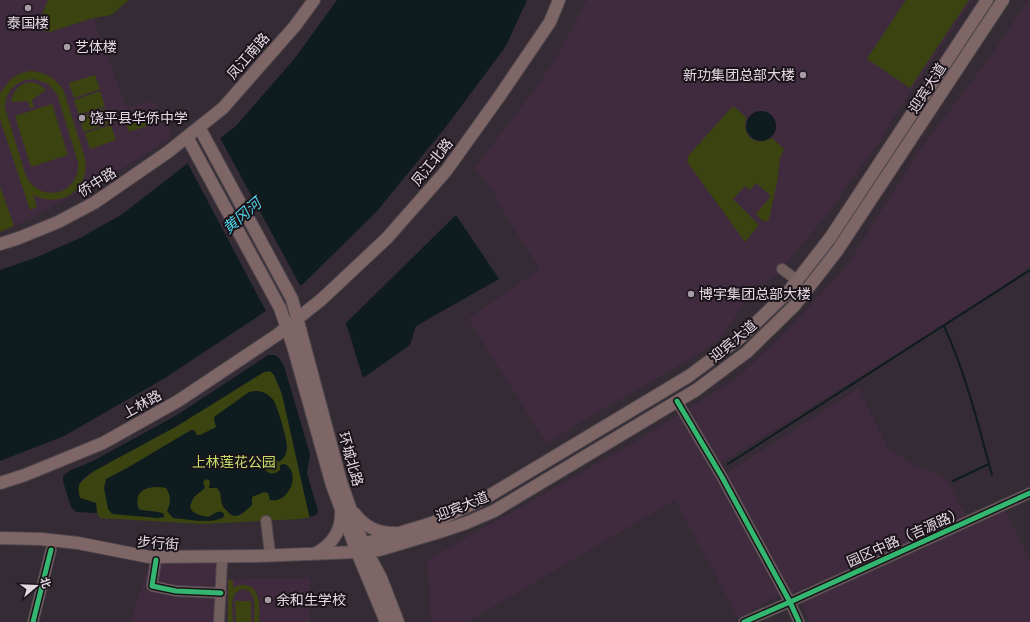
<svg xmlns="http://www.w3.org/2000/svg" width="1030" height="622" viewBox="0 0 1030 622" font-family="Karla,'Noto Sans SC',sans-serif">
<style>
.built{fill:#3f2a3e}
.green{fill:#3b4410;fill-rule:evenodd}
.water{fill:#0e1c1f}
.pier{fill:#352b34}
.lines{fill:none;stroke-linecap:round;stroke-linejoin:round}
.stream{stroke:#0e1c1f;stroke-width:2}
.minor-casing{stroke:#50484f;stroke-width:12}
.major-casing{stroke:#50484f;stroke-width:14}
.minor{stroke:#715e5d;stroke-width:10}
.major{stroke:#7e6666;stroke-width:12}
.cycleway-casing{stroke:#1b131a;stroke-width:8}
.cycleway{stroke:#33b770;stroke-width:5}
.poi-dot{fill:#a79ca6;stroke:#1b131a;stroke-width:1.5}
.labels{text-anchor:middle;stroke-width:4;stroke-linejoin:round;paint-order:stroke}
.poi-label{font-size:14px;fill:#e4d9e3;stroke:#1b131a;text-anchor:start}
.street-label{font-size:14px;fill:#e4d9e3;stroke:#1b131a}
.park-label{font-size:14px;fill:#c5df69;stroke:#1b131a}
.water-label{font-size:15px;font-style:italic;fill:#4cd3e5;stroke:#1b131a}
</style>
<rect width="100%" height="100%" fill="#352b34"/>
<path class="built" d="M 0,0 L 48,0 L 39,22 L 50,32 L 93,18 L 127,108 L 154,101 L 170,128 L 169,139 L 135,161 L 30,219 L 0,232 Z
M 587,0 L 972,0 L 896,114 L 879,143 L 844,189 L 837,202 L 776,276 L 756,290 L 747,299 L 721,338 L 687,361 L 579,423 L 547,444 L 468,319 L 540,269 L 497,202 L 493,190 L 474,169 L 532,93 L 557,56 Z
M 1028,0 L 1030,0 L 1030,266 L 1002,288 L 721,463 L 727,473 L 859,388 L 888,448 L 913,464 L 933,472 L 946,479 L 969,521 L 1005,510 L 1030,561 L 1030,622 L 810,622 L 801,603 L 961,524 L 791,593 L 778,596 L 738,618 L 675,500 L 467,622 L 431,622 L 427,560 L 632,444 L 737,378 L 790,328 L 848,264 L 919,151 L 988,60 Z
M 150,560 L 222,562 L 219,622 L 130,622 Z
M 269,578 L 310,578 L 310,622 L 227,622 L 227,579 Z"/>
<path class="green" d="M 48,0 L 129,0 L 111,15 L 93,18 L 50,32 L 43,31 L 39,22 Z
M 906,0 L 969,0 L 910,88 L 867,59 Z
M 29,71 C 43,71 54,77 63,89 L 85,158 C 90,190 62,209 33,195 L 37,207 L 30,210 L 0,119 L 0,93 L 11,79 L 19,74 ZM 35,79 L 48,84 L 57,94 L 78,162 C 81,196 37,205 25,173 L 5,108 C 5,91 17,79 35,79 Z
M 95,75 L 100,89 L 74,98 L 69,83 Z
M 32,82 L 40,85 L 46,90 L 32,100 L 34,107 L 30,108 L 28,101 L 11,102 C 13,90 20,83 32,82 Z
M 100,91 L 105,106 L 79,115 L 74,100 Z
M 52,104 L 68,155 L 31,167 L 15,116 Z
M 733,106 L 746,117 C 742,137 754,147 772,138 L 784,149 L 780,158 L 777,183 L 769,219 L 767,221 L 763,221 L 756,214 L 771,196 L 756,183 L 750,190 L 745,186 L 733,199 L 759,225 L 745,242 L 688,163 L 687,160 L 689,155 Z
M 105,108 L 110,123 L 84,132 L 79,117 Z
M 144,116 L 147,126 L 129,132 L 126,123 Z
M 111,125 L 116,140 L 90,149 L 85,133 Z
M 0,186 L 14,226 L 0,232 Z
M 270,371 L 274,375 L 282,394 L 310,517 L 300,519 L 202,524 L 100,518 L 97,513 L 96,503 L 80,498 L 78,490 L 79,484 L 94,471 L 177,426 L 264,372 Z
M 228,580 L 233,580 L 233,588 C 238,585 243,584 249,586 C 262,592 259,610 259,622 L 254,622 C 254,611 258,591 243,589 C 228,593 233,610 233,622 L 228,622 Z
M 235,601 L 251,601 L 251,622 L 236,622 Z"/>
<path class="water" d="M 337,0 L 527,0 L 506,46 L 445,128 L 377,211 L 304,283 L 263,313 L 165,378 L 64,436 L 0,461 L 0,270 L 35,258 L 80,238 L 121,215 L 236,126 L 295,58 Z
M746 126a15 15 0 1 1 30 0a15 15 0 1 1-30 0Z
M 456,215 L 499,279 L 416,326 L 410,345 L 363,378 L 346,323 Z
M 268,355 L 275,355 L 280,359 L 284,366 L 310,454 L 307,473 L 318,511 L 316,515 L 310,517 L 309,515 L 282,394 L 274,375 L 270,371 L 264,372 L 177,426 L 94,471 C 83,479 75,482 80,498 L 96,503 L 97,513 L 76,512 L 71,507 L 63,481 L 63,476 L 69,471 L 93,461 L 177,415 Z
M 256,391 C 263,391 270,395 274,401 C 278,409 288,441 287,449 C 286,455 284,458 279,462 L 275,459 L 267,460 L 265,467 L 266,471 C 272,475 275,474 280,470 L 280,465 L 285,464 C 302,474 288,504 270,500 L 268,493 L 264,492 L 252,497 L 252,505 C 244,512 236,522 227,511 C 225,509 223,507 222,504 C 220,497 222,494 217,488 L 209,488 L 210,481 L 206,479 L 203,482 L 205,488 L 194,497 L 190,506 L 192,511 L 199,515 L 208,517 C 214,515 219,508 224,514 L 224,517 C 209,525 189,519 173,518 L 167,511 C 171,502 171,496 166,488 C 150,485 132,489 139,509 C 147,512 157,510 164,514 L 164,517 L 158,518 L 112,514 L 108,509 L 104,488 L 106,479 L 127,468 L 191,430 L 194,430 L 197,435 L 200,435 L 216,427 L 214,419 L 214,417 L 249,392 Z"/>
<path class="pier" d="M 219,136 L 301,287 L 267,313 L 187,162 Z"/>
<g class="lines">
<path class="stream" d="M 944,326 C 966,374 978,424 992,475
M 728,464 L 1030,270
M 953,481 L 989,464"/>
<defs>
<path id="minor" d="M 782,269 L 798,281
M 677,401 L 722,477 L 790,602 L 799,622
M 266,521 L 270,554
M 156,560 L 152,586 L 176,591 L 221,593
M 33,622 L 51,550
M 219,622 L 222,562
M 744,622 L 790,602 L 1030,493"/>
<path id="major" d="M 199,127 L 292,299 L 341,482 L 363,544 L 381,578 L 398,622
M 187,137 L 280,308 L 293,346 L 332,485 L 357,552 L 386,622
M 0,244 L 19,238 L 58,222 L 94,203 L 168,152 L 223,108 L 295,26 L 314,0
M 0,483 L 25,475 L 103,443 L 178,401 L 277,335 L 322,299 L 387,238 L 446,171 L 499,97 L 550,22 L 559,0
M 354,513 C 365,527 377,533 394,533
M 0,538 L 41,539 L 78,543 L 149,557 L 258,556 L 357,552 L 379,550 L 436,533 L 466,523 L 494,511 L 696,390 L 747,352 L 795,305 L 837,251 L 1003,0
M 363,544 L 432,523 L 487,497 L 689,376 L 740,338 L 788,292 L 830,238 L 987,0
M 316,553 C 332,545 342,530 341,512"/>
</defs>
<use href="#minor" class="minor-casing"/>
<use href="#major" class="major-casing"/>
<use href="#minor" class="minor"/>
<use href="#major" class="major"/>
<defs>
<path id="cycleway" d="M 677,401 L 722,477 L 790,602 L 799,622
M 156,560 L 152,586 L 176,591 L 221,593
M 33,622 L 51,550
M 744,622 L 790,602 L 1030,493"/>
</defs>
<use href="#cycleway" class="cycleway-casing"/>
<use href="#cycleway" class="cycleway"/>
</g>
<g class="poi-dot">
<circle cx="28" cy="8" r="4"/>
<circle cx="67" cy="47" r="4"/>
<circle cx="803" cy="75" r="4"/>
<circle cx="82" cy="118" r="4"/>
<circle cx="691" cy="294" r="4"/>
<circle cx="268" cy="600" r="4"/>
</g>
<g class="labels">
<g class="poi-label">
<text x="28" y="28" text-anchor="middle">泰国楼</text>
<text x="75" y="52">艺体楼</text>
<text x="795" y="80" text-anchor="end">新功集团总部大楼</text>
<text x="90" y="123">饶平县华侨中学</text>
<text x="699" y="299">博宇集团总部大楼</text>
<text x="276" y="605">余和生学校</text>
</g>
<g class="street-label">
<text transform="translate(248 56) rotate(-49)" y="5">凤江南路</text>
<text transform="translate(927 88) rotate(-57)" y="5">迎宾大道</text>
<text transform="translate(432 162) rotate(-51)" y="5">凤江北路</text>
<text transform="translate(97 182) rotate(-32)" y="5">侨中路</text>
<text transform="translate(733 341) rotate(-40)" y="5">迎宾大道</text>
<text transform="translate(142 404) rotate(-29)" y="5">上林路</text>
<text transform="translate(351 459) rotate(74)" y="5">环城北路</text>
<text transform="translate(462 506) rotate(-22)" y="5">迎宾大道</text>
<text transform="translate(905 537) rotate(-24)" y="5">园区中路（吉源路）</text>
<text transform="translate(158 543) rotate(4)" y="5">步行街</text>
</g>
<g class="park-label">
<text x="234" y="467">上林莲花公园</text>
</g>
<g class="water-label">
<text transform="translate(242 216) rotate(-41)" y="5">黄冈河</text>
</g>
</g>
<g transform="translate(36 586) rotate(71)" stroke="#1b131a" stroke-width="3" paint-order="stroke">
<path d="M0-3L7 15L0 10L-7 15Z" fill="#e4d9e3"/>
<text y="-6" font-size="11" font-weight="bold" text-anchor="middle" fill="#e4d9e3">北</text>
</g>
</svg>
